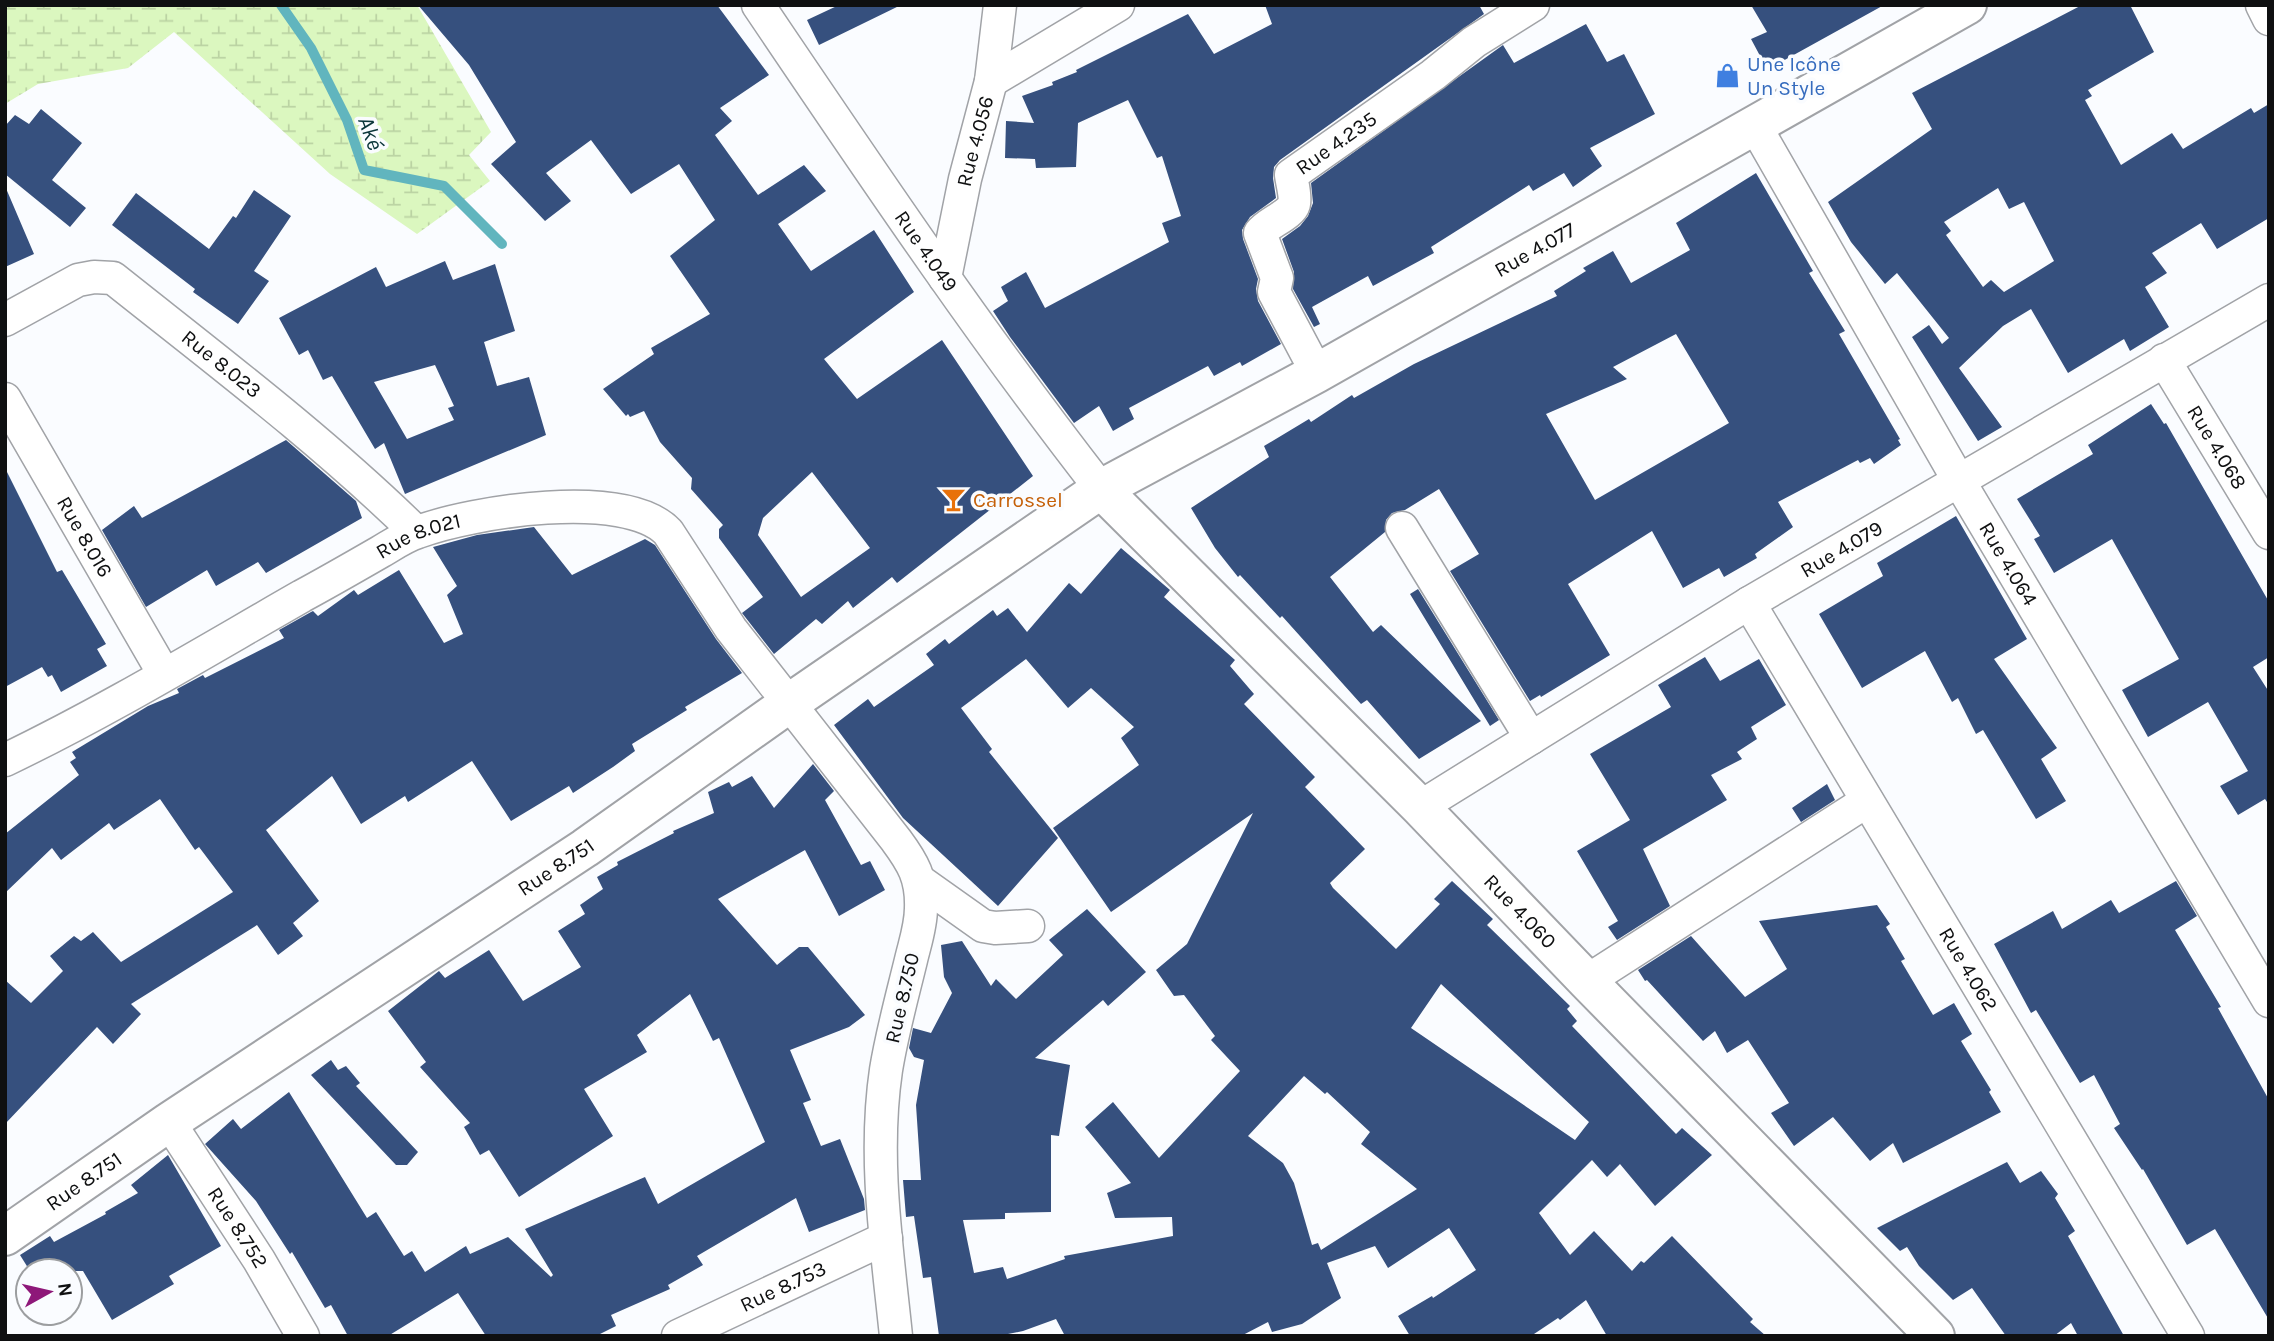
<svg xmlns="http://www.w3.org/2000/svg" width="2274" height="1341" viewBox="0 0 2274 1341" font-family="Karla,sans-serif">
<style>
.wetland{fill:url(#wetland-marsh)}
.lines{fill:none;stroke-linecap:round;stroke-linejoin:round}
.stream{stroke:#61b5be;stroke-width:10}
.building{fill:#36507e;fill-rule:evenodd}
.street-casing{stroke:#a1a3a7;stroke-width:35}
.secondary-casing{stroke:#a1a3a7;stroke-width:42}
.street{stroke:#fff;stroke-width:32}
.secondary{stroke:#fff;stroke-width:38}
.labels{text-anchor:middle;stroke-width:7;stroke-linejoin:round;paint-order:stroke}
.shop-label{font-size:21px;fill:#366cbe;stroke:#fafcff;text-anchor:start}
.street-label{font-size:21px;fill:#0f1011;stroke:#fafcff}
.food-label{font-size:21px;fill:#c56008;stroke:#fafcff;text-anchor:start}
.water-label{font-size:23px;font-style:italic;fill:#0a3539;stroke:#fafcff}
</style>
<defs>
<pattern id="wetland-marsh" width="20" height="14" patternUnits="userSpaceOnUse" patternTransform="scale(1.75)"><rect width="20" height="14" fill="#dbf7bf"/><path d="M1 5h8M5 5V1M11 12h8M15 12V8" fill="none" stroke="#bbd3a3"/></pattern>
</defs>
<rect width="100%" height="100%" fill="#fafcff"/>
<path class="wetland" d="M 5,5 L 417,5 L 491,132 L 469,155 L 490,181 L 417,234 L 330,174 L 174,32 L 128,68 L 38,84 L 5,104 Z"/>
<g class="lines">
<path class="stream" d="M 281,5 L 311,48 L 347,120 L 364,170 L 444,186 L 502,244"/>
</g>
<path class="building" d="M 418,5 L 717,5 L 769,75 L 720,108 L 732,121 L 715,135 L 758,195 L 804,165 L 826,191 L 778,224 L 811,271 L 874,230 L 914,292 L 824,359 L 857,399 L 942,340 L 1033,476 L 897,583 L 892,577 L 853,608 L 848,601 L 822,624 L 816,619 L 774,654 L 742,613 L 763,597 L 719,538 L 719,529 L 723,525 L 691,489 L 692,478 L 660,442 L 644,411 L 630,417 L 628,414 L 626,416 L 603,389 L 654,354 L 651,348 L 710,314 L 670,256 L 715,220 L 679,164 L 631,194 L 591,140 L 546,173 L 571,201 L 545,221 L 491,164 L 516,142 L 469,65 ZM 812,472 L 870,548 L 801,597 L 758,535 L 763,518 Z
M 839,5 L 901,5 L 819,45 L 807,20 Z
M 1265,5 L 1479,5 L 1484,14 L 1280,160 L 1274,167 L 1273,178 L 1276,198 L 1250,217 L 1242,230 L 1243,239 L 1258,279 L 1256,289 L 1258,301 L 1281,344 L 1242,366 L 1240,362 L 1214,376 L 1208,366 L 1129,408 L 1134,419 L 1113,431 L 1099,406 L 1074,423 L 1010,337 L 993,311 L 1008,301 L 1001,287 L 1026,272 L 1045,308 L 1169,242 L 1162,223 L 1181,216 L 1162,156 L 1157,158 L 1128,100 L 1078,123 L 1076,167 L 1036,168 L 1035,159 L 1005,158 L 1006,121 L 1034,123 L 1022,96 L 1053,85 L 1052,82 L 1077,72 L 1076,70 L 1188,14 L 1214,54 L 1272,24 Z
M 1751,5 L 1884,5 L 1781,62 L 1766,67 L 1751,39 L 1767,32 Z
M 2082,5 L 2130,5 L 2154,52 L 2088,90 L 2092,96 L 2085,100 L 2121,165 L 2172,133 L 2183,149 L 2251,108 L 2254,113 L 2269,104 L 2269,218 L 2217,249 L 2201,223 L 2152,253 L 2167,273 L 2145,287 L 2169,327 L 2130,351 L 2124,339 L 2068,373 L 2031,309 L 2003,326 L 1959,368 L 2002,427 L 1978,441 L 1912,337 L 1929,325 L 1942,344 L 1949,338 L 1897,273 L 1885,284 L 1851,242 L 1828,202 L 1932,129 L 1912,93 ZM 1998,188 L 2009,209 L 2024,202 L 2054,261 L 2004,292 L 1991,280 L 1983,287 L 1946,235 L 1951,231 L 1944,222 Z
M 1586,24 L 1607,62 L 1624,54 L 1655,114 L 1590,148 L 1602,166 L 1573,187 L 1564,173 L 1533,191 L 1529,185 L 1431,247 L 1434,253 L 1373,286 L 1368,276 L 1312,307 L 1320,324 L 1314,327 L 1293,289 L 1294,272 L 1282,239 L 1300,226 L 1308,216 L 1313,203 L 1311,183 L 1503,45 L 1514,63 Z
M 41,109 L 82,143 L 52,180 L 86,208 L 70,227 L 5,174 L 5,126 L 15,115 L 29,124 Z
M 1756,173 L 1813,271 L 1809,273 L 1845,331 L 1839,334 L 1900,439 L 1898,440 L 1901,445 L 1874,464 L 1870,458 L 1860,463 L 1858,460 L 1778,502 L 1793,527 L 1755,554 L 1757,558 L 1724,577 L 1719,568 L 1683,588 L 1652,531 L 1568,584 L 1610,655 L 1541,697 L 1540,695 L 1530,701 L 1450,571 L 1479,554 L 1439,489 L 1405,510 L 1392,513 L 1386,520 L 1385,532 L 1330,577 L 1373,632 L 1381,625 L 1481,721 L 1419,759 L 1367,700 L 1361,704 L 1282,616 L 1280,618 L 1240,575 L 1238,577 L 1215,548 L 1191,508 L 1269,457 L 1264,446 L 1309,419 L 1311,422 L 1352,395 L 1354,398 L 1414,364 L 1557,296 L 1554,291 L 1586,271 L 1583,268 L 1613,251 L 1631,283 L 1690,250 L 1676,223 ZM 1676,334 L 1729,423 L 1595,500 L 1546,414 L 1627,379 L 1613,367 Z
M 5,186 L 34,254 L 5,267 Z
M 254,190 L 291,216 L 254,271 L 269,281 L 238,324 L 193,292 L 195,289 L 112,225 L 136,193 L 209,249 L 233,216 L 236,218 Z
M 445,261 L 453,280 L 495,264 L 515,331 L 484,342 L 497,386 L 529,377 L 546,435 L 405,494 L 384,443 L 375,449 L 332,376 L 323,380 L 308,350 L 299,355 L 279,318 L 376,267 L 386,287 ZM 435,365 L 454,406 L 448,408 L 454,420 L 407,439 L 374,382 Z
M 2151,404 L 2164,424 L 2166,423 L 2269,602 L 2269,657 L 2253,667 L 2269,692 L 2269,805 L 2265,799 L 2238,815 L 2220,786 L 2248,771 L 2208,702 L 2148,737 L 2122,690 L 2179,659 L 2112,539 L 2054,573 L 2034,539 L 2040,536 L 2017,499 L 2093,454 L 2088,445 Z
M 286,440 L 356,501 L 362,518 L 266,573 L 258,562 L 216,586 L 207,570 L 146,607 L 102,530 L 134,506 L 142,518 Z
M 5,468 L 57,572 L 62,570 L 106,644 L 97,649 L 107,666 L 61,692 L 52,675 L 48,677 L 42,667 L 5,687 Z
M 1956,516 L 2027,639 L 1994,659 L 2057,748 L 2041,759 L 2066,801 L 2036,819 L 1983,730 L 1976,734 L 1958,698 L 1952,702 L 1925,651 L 1862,688 L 1819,614 L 1883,576 L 1877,563 Z
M 534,527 L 572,575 L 645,539 L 655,545 L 716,639 L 742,673 L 685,707 L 687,710 L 632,744 L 635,751 L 613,767 L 573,793 L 569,786 L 511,821 L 472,761 L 408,802 L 405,796 L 361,824 L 332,776 L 266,830 L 319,901 L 293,923 L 303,936 L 278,955 L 257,925 L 131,1004 L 141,1014 L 113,1044 L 97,1027 L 5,1124 L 5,980 L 31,1003 L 63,971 L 50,956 L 74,936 L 81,941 L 93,932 L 121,962 L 233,892 L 199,847 L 195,850 L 160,799 L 114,830 L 109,823 L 61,860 L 52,848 L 5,893 L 5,834 L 79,775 L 70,762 L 76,758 L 72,752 L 148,706 L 179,693 L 177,689 L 203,675 L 205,678 L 284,638 L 279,630 L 311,612 L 313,611 L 318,616 L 354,590 L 358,595 L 399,570 L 444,643 L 463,634 L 447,595 L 457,586 L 433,547 L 477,535 Z
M 1121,548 L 1170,590 L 1164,597 L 1235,660 L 1230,666 L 1254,694 L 1244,704 L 1315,777 L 1305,787 L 1365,849 L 1330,883 L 1333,888 L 1396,949 L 1440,904 L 1434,899 L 1452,881 L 1493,919 L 1487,925 L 1570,1006 L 1567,1009 L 1577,1021 L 1572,1026 L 1676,1134 L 1682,1128 L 1712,1155 L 1655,1206 L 1620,1164 L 1607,1177 L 1592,1160 L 1539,1213 L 1570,1255 L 1594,1231 L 1632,1271 L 1641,1261 L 1644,1263 L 1672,1236 L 1753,1319 L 1750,1322 L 1766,1336 L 1607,1336 L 1586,1300 L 1560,1320 L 1558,1318 L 1531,1336 L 1410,1336 L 1398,1316 L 1432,1296 L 1433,1298 L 1476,1270 L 1449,1228 L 1388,1268 L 1375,1246 L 1327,1263 L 1341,1298 L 1302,1324 L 1272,1332 L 1268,1322 L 1241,1336 L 1065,1336 L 1056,1319 L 1023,1331 L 998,1336 L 939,1336 L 931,1277 L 923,1278 L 914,1216 L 906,1217 L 903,1180 L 921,1180 L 916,1105 L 924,1060 L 914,1057 L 909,1048 L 913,1028 L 931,1033 L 952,993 L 944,977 L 941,945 L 962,941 L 991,986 L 996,979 L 1016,999 L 1063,955 L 1049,940 L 1087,909 L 1146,972 L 1108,1006 L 1103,1000 L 1035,1058 L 1070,1065 L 1059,1136 L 1051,1135 L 1051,1212 L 1005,1213 L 1005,1219 L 963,1220 L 974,1273 L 1003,1267 L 1007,1279 L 1065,1259 L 1064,1256 L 1173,1236 L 1172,1217 L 1115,1218 L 1107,1193 L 1131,1183 L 1085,1127 L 1113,1102 L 1159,1158 L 1240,1071 L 1211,1040 L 1215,1036 L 1184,995 L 1174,996 L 1156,970 L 1187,944 L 1253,813 L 1111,912 L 1053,828 L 1139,765 L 1121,738 L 1134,727 L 1091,688 L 1068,708 L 1026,659 L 961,708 L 992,749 L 989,752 L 1058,838 L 998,906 L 903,818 L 834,725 L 868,699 L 874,707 L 934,665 L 926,654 L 945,639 L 949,644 L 993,610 L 997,616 L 1008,608 L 1027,632 L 1069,583 L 1081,594 ZM 1441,984 L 1589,1122 L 1575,1140 L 1411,1028 ZM 1304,1076 L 1325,1094 L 1327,1092 L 1370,1132 L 1361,1144 L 1417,1189 L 1321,1250 L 1318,1243 L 1312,1245 L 1294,1183 L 1283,1163 L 1248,1136 Z
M 1418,589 L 1499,720 L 1490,726 L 1410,594 Z
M 1705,657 L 1720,681 L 1759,659 L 1786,705 L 1751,727 L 1757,739 L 1737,752 L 1742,759 L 1711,775 L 1727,800 L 1643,849 L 1670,906 L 1617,940 L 1608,927 L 1618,921 L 1577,851 L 1630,820 L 1590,754 L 1671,707 L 1658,685 Z
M 813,764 L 834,791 L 825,800 L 861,865 L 870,861 L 885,890 L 839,916 L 805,850 L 718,899 L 777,965 L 799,947 L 808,947 L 865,1015 L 849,1027 L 790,1050 L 811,1100 L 803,1103 L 821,1146 L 840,1139 L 864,1199 L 865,1210 L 809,1232 L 796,1198 L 697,1256 L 703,1265 L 668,1285 L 670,1289 L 611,1315 L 616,1326 L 596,1336 L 486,1336 L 458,1293 L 388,1336 L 348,1336 L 331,1305 L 325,1308 L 292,1252 L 290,1254 L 256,1201 L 205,1144 L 233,1119 L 241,1129 L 289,1092 L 367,1218 L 376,1212 L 404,1256 L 412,1251 L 425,1272 L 466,1246 L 470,1254 L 508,1237 L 551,1277 L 553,1275 L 525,1229 L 645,1177 L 658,1204 L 765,1142 L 719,1038 L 713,1041 L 690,994 L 637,1035 L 647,1052 L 584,1089 L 613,1136 L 519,1197 L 489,1150 L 480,1155 L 464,1127 L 470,1123 L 420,1067 L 426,1062 L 388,1011 L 439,971 L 445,978 L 489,950 L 523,1001 L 581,967 L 558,931 L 585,914 L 580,905 L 603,889 L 597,877 L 618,865 L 617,862 L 674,833 L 673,831 L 714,813 L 708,792 L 729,782 L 732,787 L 752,776 L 774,808 Z
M 1827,784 L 1835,800 L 1801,822 L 1792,808 Z
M 2176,881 L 2197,916 L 2175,930 L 2221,1007 L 2218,1008 L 2269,1100 L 2269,1320 L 2215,1229 L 2187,1245 L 2143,1169 L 2142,1170 L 2114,1128 L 2120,1124 L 2094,1075 L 2080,1083 L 2036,1010 L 2031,1013 L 1994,944 L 2053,911 L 2062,929 L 2111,900 L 2119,913 Z
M 1877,905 L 1890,924 L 1886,927 L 1905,959 L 1901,961 L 1933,1015 L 1954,1003 L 1972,1034 L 1961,1041 L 1991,1090 L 1989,1092 L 2001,1112 L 1903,1163 L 1893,1143 L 1870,1161 L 1833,1117 L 1794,1146 L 1771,1113 L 1789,1103 L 1748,1040 L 1727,1053 L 1715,1031 L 1703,1041 L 1647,980 L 1645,981 L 1638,970 L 1691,936 L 1745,997 L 1787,969 L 1759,921 Z
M 331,1060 L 338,1070 L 346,1066 L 360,1083 L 356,1086 L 418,1152 L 407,1165 L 396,1165 L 311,1075 Z
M 168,1155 L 221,1246 L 169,1276 L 174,1284 L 112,1320 L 83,1271 L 30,1271 L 20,1255 L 50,1236 L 54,1242 L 106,1214 L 105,1212 L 138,1193 L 131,1185 Z
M 2007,1162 L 2020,1183 L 2041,1171 L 2058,1194 L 2055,1198 L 2075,1231 L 2068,1236 L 2124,1336 L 2078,1336 L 2071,1323 L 2054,1336 L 2006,1336 L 1972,1288 L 1953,1300 L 1919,1266 L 1907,1247 L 1900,1251 L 1877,1228 Z"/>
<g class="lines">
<defs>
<g id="street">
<path id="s1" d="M 758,5 C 869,169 979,333 1101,489"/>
<path d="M 2262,5 L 2269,19"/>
<path d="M 991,81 L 1118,5"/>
<path id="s2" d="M 1754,124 L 1959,481 L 2269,1001"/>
<path id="s3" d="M 945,278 L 965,179 L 991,81 L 1000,5"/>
<path id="s4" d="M 5,320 L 78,280 L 94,277 L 113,278 C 216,360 322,440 416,532"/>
<path id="s5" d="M 2164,360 L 2269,533"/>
<path id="s6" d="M 1317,373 L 1274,292 L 1277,278 L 1260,233 C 1267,223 1291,215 1294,204 C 1296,196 1292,183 1291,175 L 1433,75 L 1474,42 L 1533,5"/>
<path id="s7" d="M 5,399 L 164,674"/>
<path d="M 1402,528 L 1531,738"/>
<path id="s8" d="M 1749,603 L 2188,1336"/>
<path id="s9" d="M 5,760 C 107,711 204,652 302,596 C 328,582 354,567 380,552 C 392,545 405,536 418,532 C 471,512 625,487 668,532 L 731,629 L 896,840 C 913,863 922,878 921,908 C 921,926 915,943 911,960 C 902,997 892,1033 886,1070 C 873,1158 887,1248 896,1336"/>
<path id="s10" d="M 1420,807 L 1749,603 L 2269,300"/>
<path d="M 921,882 L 983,926 L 995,928 L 1028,926"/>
<path d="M 1587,981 L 1867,801"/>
<path id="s11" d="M 169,1122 L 259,1260 L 303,1336"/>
<path id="s12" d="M 678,1336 L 886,1238"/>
</g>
<g id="secondary">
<path id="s13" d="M 1101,489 L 1420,807 L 1587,981 L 1935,1336"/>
<path id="s14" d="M 5,1236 L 169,1122 L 585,848 L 788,704 L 1101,489 L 1317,373 L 1967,5"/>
</g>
</defs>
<use href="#street" class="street-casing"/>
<use href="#secondary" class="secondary-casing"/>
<use href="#street" class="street"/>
<use href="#secondary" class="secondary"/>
</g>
<defs>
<symbol id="shop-bare" viewBox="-9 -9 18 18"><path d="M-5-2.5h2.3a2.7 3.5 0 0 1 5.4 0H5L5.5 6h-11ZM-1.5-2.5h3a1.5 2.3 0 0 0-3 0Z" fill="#3f7fe0" stroke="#fafcff" stroke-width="2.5" paint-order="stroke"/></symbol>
<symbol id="bar-bare" viewBox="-9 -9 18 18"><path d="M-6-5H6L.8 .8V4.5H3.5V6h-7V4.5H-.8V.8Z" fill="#e8710a" stroke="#fafcff" stroke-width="2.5" paint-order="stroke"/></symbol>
</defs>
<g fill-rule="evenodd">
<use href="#shop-bare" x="1710" y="58" width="35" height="35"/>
<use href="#bar-bare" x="936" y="482" width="35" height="35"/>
</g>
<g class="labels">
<g class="shop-label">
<text x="1747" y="71">Une Icône<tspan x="1747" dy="24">Un Style</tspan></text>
</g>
<g class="street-label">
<text dy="7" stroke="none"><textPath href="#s3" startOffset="140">Rue 4.056</textPath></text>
<text dy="7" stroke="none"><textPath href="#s6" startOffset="284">Rue 4.235</textPath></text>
<text dy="7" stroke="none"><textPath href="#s14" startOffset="1822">Rue 4.077</textPath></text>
<text dy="7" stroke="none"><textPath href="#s1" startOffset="298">Rue 4.049</textPath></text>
<text dy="7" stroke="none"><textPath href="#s4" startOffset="257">Rue 8.023</textPath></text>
<text dy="7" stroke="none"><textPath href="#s5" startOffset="102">Rue 4.068</textPath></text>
<text dy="7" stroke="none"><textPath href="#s7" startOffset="159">Rue 8.016</textPath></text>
<text dy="7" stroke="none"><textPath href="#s9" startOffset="471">Rue 8.021</textPath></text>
<text dy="7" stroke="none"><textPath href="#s10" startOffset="494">Rue 4.079</textPath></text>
<text dy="7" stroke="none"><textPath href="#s2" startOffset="508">Rue 4.064</textPath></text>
<text dy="7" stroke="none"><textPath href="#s14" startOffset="663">Rue 8.751</textPath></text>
<text dy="7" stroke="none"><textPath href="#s13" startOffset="595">Rue 4.060</textPath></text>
<text dy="7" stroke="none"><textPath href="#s8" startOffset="427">Rue 4.062</textPath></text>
<text transform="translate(902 998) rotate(-77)" y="7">Rue 8.750</text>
<text dy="7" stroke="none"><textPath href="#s14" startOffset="96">Rue 8.751</textPath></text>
<text dy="7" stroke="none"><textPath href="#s11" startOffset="126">Rue 8.752</textPath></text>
<text dy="7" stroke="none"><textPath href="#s12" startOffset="116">Rue 8.753</textPath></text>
</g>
<g class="food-label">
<text x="973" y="507">Carrossel</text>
</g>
<g class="water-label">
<text transform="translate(371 133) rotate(70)" y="8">Aké</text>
</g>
</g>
<rect width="2274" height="1341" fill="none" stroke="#0f1011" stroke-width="14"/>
<g transform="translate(49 1292) rotate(82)"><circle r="33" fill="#fafcff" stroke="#9c9ea0" stroke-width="2"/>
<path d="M0-5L12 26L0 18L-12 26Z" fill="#8e1879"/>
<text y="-10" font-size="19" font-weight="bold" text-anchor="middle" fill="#0f1011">N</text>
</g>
</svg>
